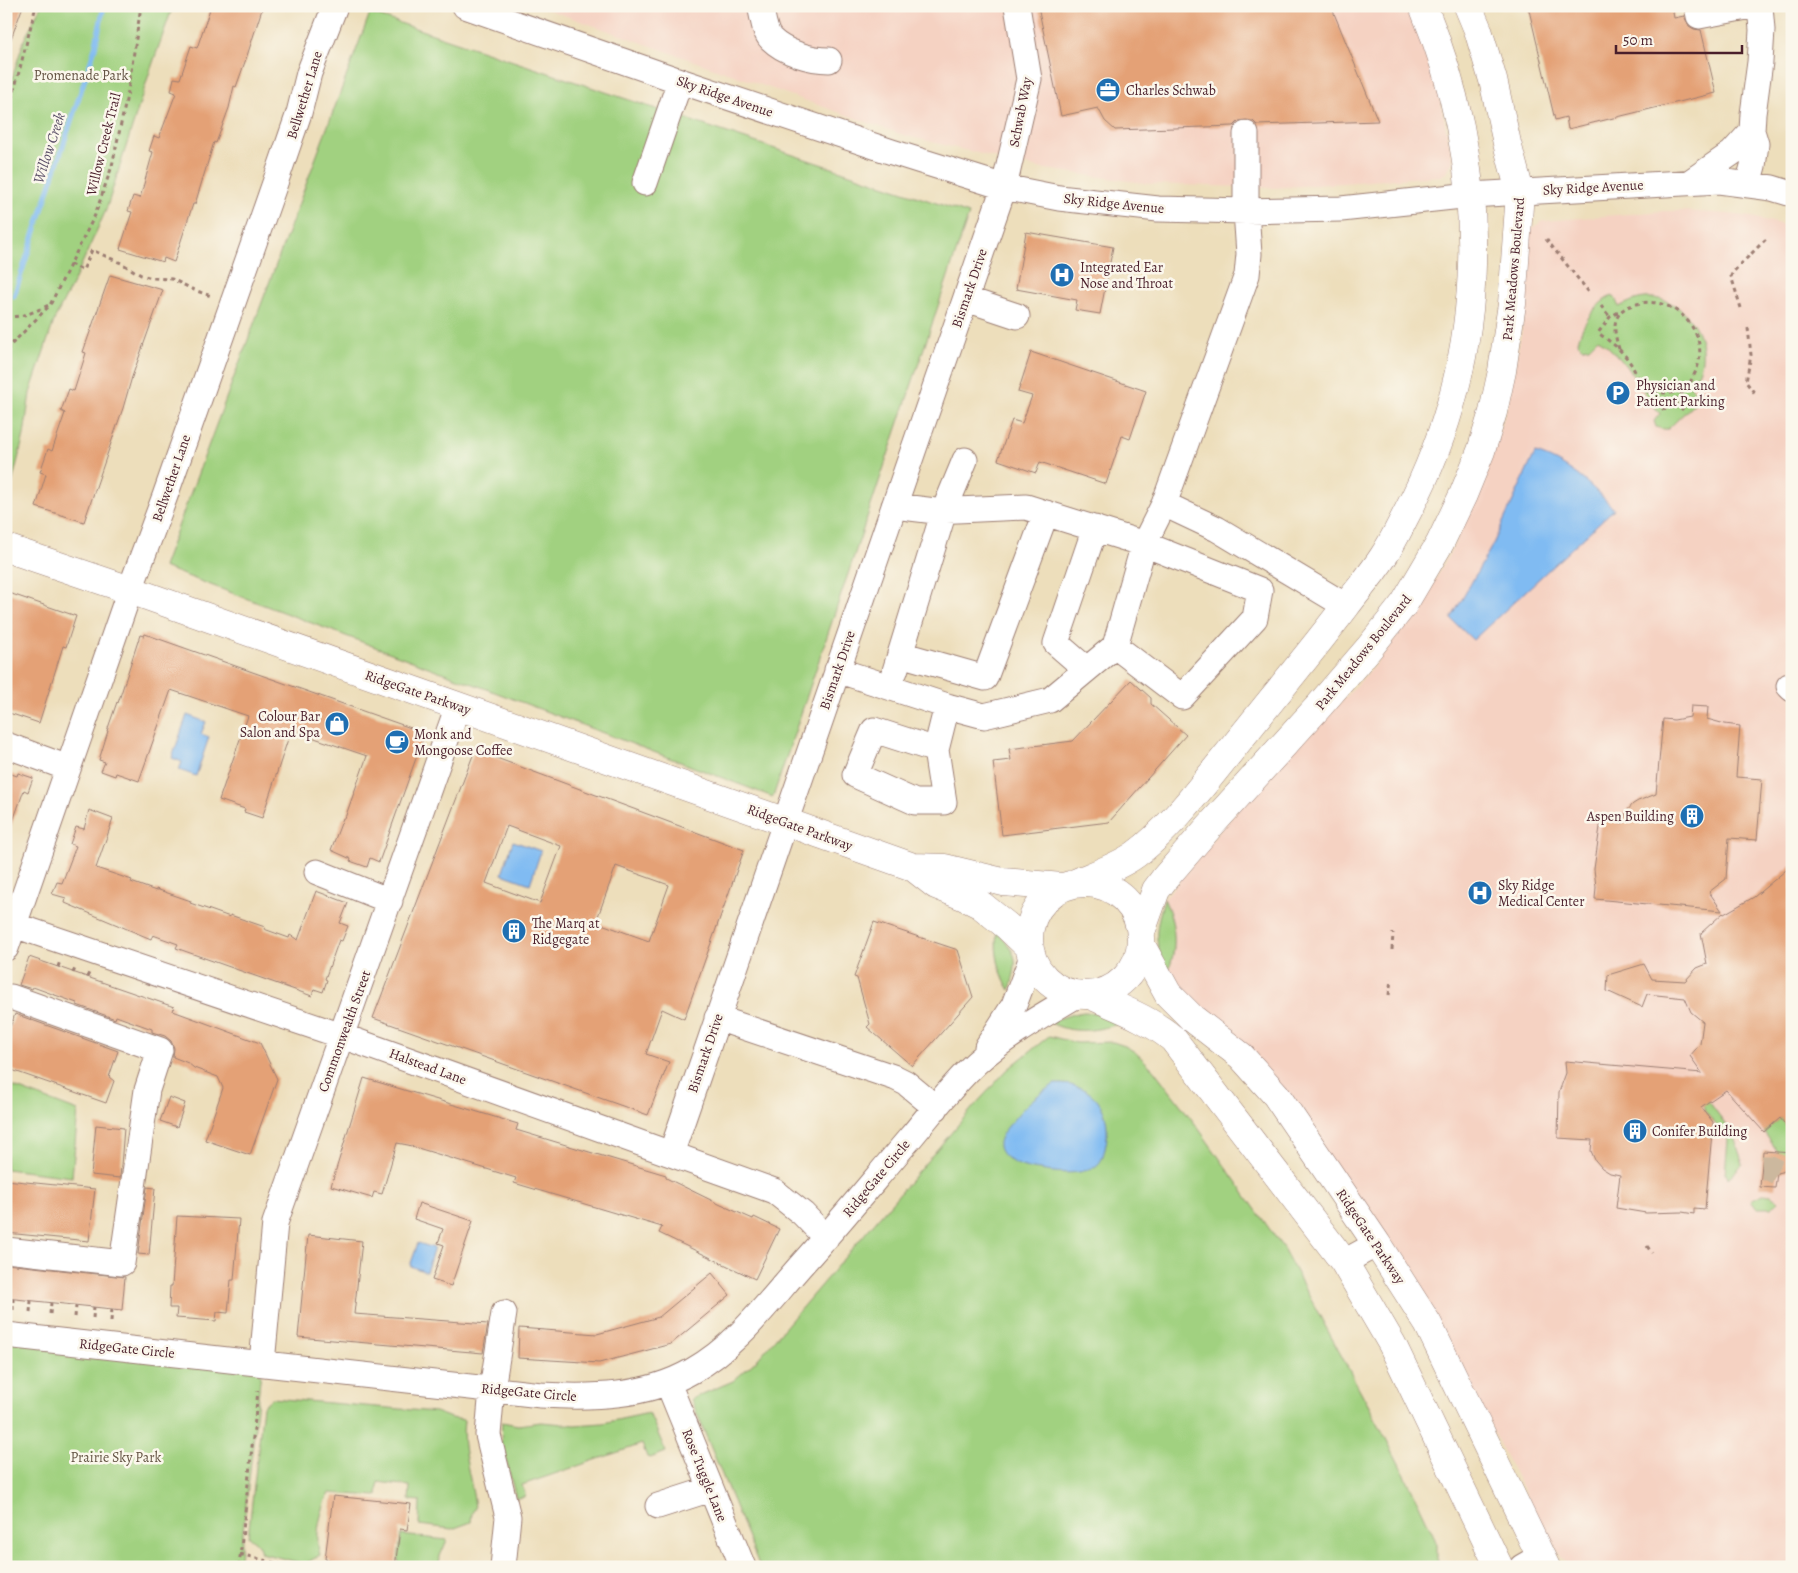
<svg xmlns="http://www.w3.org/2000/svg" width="1798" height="1573" viewBox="0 0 1798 1573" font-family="Alegreya,serif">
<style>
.built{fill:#f5d2c2}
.green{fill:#a1d180;stroke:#767856}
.water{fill:#80bbf2;stroke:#656d8e}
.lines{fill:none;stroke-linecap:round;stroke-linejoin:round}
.stream{stroke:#80bbf2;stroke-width:5}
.building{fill:#e4a176;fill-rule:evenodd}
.minor-tunnel{stroke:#ccb89e;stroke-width:25;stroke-dasharray:25 12;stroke-linecap:butt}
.minor-casing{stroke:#9c7e73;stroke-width:27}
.major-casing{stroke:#9c7e73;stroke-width:29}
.path{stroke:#9c7e73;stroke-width:3;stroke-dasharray:4 4;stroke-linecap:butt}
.minor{stroke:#fff;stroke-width:25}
.major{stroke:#fff;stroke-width:28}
.labels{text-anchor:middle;stroke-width:5;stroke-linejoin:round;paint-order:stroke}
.park-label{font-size:14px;fill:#645444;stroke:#fbf7ec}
.poi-label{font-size:14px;fill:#4a1f2b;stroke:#fbf7ec;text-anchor:start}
.street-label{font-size:14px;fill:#4a1f2b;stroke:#fbf7ec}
.water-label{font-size:15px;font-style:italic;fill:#5a4e67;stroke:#fbf7ec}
</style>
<rect width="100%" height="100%" fill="#fbf7ec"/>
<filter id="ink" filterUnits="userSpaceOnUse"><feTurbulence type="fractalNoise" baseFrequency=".02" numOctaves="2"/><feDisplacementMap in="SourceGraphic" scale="10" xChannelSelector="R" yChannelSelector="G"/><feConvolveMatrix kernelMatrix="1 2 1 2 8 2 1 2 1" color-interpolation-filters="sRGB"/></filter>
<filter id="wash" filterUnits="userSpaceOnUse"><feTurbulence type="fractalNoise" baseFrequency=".0096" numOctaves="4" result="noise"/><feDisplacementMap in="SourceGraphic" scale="20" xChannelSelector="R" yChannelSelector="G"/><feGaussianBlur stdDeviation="1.12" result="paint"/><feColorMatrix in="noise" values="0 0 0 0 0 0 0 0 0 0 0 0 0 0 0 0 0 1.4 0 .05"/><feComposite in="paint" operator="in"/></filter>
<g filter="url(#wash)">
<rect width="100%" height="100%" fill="#eddebb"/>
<path class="built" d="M 538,6 L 1408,6 L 1436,80 L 1453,161 L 1446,173 L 1440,176 L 1274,188 L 1150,184 L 1038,168 L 903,135 Z
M 1664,211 L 1684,211 L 1729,214 L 1752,217 L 1792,227 L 1792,1567 L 1568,1567 L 1538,1519 L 1414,1277 L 1184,1000 L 1167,974 L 1172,963 L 1175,937 L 1169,910 L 1164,899 L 1250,794 L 1348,695 L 1374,666 L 1428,593 L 1453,547 L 1476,501 L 1506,411 L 1522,330 L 1527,248 L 1529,233 L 1531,228 L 1544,221 Z"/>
<path class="green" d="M 41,6 L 173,6 L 149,74 L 106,210 L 75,279 L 55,318 L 30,393 L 24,435 L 6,507 L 6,98 L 24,40 Z
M 370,13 L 969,214 L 773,797 L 163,567 Z
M 1614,296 L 1619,307 C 1629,302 1639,297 1652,298 C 1693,301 1719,354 1690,386 L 1701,397 L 1668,429 L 1662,429 L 1656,427 L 1654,421 L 1660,414 C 1646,397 1636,377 1621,360 C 1614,352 1606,345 1598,338 L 1589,347 L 1583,348 L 1578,343 C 1579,329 1598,298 1614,296 Z
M 1164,899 C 1176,923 1178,949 1167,974 C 1154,940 1154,934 1164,899 Z
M 997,932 C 1019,956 1018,959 1010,990 C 999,973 994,952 997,932 Z
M 1084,1012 L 1097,1013 L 1123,1022 C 1100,1031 1071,1035 1049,1022 L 1073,1014 Z
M 1049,1036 L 1077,1043 L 1113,1042 L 1125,1046 L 1135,1052 L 1153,1069 L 1196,1125 L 1283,1248 L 1380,1427 L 1410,1485 L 1433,1534 L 1437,1545 L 1437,1567 L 1117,1567 C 1094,1560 1061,1558 1039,1567 L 760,1567 L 691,1399 L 733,1381 L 757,1360 L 975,1105 L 1007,1070 Z
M 6,1084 L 78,1111 L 72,1177 L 6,1169 Z
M 1698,1087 L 1733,1134 L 1743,1164 L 1728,1178 L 1727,1174 L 1725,1173 L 1728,1140 L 1704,1110 L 1704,1107 L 1691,1092 Z
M 1780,1118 L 1792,1133 L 1792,1156 L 1778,1152 L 1764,1132 Z
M 1762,1194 L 1771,1195 L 1779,1201 L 1771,1208 L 1757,1208 L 1751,1200 Z
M 6,1335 L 262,1363 L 239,1567 L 6,1567 Z
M 272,1398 L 435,1412 L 451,1418 L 464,1420 C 460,1450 472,1478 475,1508 L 472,1513 L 471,1522 L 452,1529 L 419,1525 L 420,1501 L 409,1500 L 410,1486 L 378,1482 L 377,1496 L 329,1493 C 321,1512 314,1534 320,1555 L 305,1564 L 261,1553 C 259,1544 256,1541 248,1537 L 263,1406 Z
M 649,1413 L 666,1452 L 650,1458 L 647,1457 L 642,1444 L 522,1485 L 525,1493 L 524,1497 L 516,1498 L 501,1442 L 502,1422 L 518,1425 L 541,1422 L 575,1425 L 603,1423 Z
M 401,1535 L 447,1540 L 440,1556 L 439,1567 L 407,1567 L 398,1562 Z"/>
<path class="water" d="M 1535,453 C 1565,461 1593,486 1614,509 L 1473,640 L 1451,619 L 1493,544 Z
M 187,715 L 206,722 L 201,734 L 209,737 L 196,776 L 179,770 L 182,762 L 172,758 Z
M 513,841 L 541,851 L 530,884 L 502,874 Z
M 1055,1084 C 1095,1082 1114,1112 1105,1149 C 1103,1155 1102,1162 1096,1166 C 1079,1177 1052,1172 1033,1169 C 1019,1167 991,1155 1001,1137 C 1003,1132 1007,1128 1010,1124 C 1023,1107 1036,1095 1055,1084 Z
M 418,1243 L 434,1248 L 426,1272 L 410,1266 Z"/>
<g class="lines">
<path class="stream" d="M 14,296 L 95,48 L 104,6"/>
</g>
<g id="blocks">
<path class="building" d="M 6,6 L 23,6 L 8,47 L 6,47 Z
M 211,6 L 263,6 L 246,59 L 236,87 L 234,86 L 229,108 L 216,143 L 214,142 L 195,204 L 193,204 L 174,262 L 164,258 L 163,262 L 120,249 L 132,212 L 128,211 L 133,196 L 140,198 L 153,152 L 149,151 L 154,136 L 159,138 L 176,93 L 171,91 L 174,78 L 180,79 L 191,46 L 197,48 Z
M 1038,6 L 1331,6 L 1378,121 L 1257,125 L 1253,121 L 1246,120 L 1239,121 L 1234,126 L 1115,130 L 1105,121 L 1098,108 L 1061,116 Z
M 1528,6 L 1672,6 L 1674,18 L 1684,16 L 1689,26 L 1694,29 L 1701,30 L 1716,93 L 1568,129 L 1566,117 L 1555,120 Z
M 1026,232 L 1113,247 L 1100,314 L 1075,310 L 1077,300 L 1016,289 Z
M 110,275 L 163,290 L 132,377 L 123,408 L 84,522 L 36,507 L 46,474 L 40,472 L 48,449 L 52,451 L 65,413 L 61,411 L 69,389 L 74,391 L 86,353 L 83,352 Z
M 1031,352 L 1146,391 L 1130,439 L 1122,436 L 1106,484 L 1040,462 L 1036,473 L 998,460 L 1012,420 L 1022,423 L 1032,396 L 1018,392 Z
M 6,592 L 76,616 L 66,647 L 63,646 L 39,723 L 6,712 Z
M 145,634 L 425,733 L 379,862 L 370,858 L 367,867 L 350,861 L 351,859 L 331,850 L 343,818 L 345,818 L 367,756 L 291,730 L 262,818 L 244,812 L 245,809 L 219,800 L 248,716 L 171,690 L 139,781 L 116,773 L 115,776 L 101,771 L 105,762 L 99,760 L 108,731 L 107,731 L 117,702 L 118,703 L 140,635 L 144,636 Z
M 1131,680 L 1151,698 L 1151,704 L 1186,735 L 1109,822 L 1002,835 L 993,762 L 1011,760 L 1009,749 L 1073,741 Z
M 1691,706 L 1708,707 L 1707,719 L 1725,724 L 1740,726 L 1736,777 L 1762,779 L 1757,840 L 1729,838 L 1726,879 L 1709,892 L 1722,911 L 1595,899 L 1596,887 L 1594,869 L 1601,820 L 1623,823 L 1626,812 L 1633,804 L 1638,801 L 1656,794 L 1663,719 L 1674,720 L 1690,717 Z
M 475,750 L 744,850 L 684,1019 L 662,1009 L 646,1054 L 669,1062 L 648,1115 L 373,1018 ZM 507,826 L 561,846 L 540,903 L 486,883 ZM 616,866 L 669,885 L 649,941 L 596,922 Z
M 6,772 L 17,776 L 18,773 L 33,778 L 28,792 L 24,790 L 8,835 L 6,835 Z
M 89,810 L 113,819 L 96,868 L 132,880 L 131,882 L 156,891 L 156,889 L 191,901 L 190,903 L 230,917 L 230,915 L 265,927 L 264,929 L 289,938 L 290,935 L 298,940 L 316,891 L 348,903 L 340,923 L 348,926 L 342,941 L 339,940 L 325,979 L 327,980 L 323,992 L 314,989 L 312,996 L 176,948 L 178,944 L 153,935 L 151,939 L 65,903 L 66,898 L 52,894 L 57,882 L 62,883 L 76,846 L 70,844 L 76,827 L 84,829 Z
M 1792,865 L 1792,1133 L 1780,1118 L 1764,1132 L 1726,1090 L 1701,1107 L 1713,1122 L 1705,1209 L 1694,1208 L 1694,1214 L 1682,1212 L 1646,1213 L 1616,1208 L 1620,1175 L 1610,1173 L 1602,1168 L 1595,1160 L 1591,1151 L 1592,1140 L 1558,1138 L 1559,1092 L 1566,1073 L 1565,1061 L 1702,1073 L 1690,1056 L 1700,1044 L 1703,1022 L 1691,1012 L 1685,998 L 1647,994 L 1642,1007 L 1607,991 L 1608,975 L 1644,964 L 1652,979 L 1685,981 L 1697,968 L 1707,964 L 1701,933 L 1723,913 L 1724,914 L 1754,897 Z
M 874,922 L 958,950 L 973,997 L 912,1066 L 867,1027 L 870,1024 L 857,978 L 854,977 Z
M 29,957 L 174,1007 L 173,1011 L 260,1043 L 277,1079 L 250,1155 L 205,1140 L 223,1088 L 218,1077 L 194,1068 L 188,1063 L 173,1057 L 174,1048 L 171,1041 L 165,1036 L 152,1032 L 152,1029 L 116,1016 L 115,1019 L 110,1017 L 77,1005 L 77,1003 L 33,987 L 32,989 L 19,985 Z
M 15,1014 L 118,1051 L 109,1077 L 114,1081 L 106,1103 L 6,1068 L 6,1038 Z
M 364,1078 L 518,1124 L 516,1130 L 666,1175 L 666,1178 L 721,1205 L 753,1219 L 754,1217 L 779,1229 L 755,1279 L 659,1233 L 662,1227 L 514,1183 L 516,1178 L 408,1145 L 397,1143 L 382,1194 L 374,1192 L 372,1198 L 331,1186 Z
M 169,1097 L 185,1103 L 177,1127 L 160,1121 Z
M 96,1125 L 124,1128 L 120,1178 L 91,1175 Z
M 1763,1151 L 1792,1153 L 1792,1169 L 1777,1173 L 1775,1188 L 1760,1187 Z
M 6,1180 L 95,1189 L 89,1241 L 6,1233 Z
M 147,1187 L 155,1188 L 149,1255 L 138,1254 Z
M 419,1203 L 473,1221 L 451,1286 L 432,1280 L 444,1245 L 438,1243 L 443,1229 L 414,1219 Z
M 177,1216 L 239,1219 L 234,1280 L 231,1280 L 228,1313 L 217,1312 L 216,1321 L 176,1318 L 177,1308 L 169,1308 L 170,1286 L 172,1286 Z
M 308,1235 L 362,1241 L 354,1314 L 488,1324 L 483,1353 L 298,1337 Z
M 6,1264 L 125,1277 L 122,1310 L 6,1298 Z
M 712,1273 L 730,1295 L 671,1344 L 599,1363 L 518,1358 L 519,1328 L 597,1334 L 659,1317 Z
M 333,1496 L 411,1504 L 407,1530 L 400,1529 L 395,1567 L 330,1567 L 330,1560 L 325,1559 Z"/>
</g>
</g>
<g filter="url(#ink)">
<use href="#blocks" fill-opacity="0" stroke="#9c7e73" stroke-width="1"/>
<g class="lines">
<path class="minor-tunnel" d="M 1762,1168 L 1769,1168 L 1777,1172"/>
<defs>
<path id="minor" d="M 465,6 L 680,81 L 892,152 L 1004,187 L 1059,198 L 1158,209 L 1246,211 L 1341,209 L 1471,195 L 1719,181 L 1772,188 L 1792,194
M 760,6 C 763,16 764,32 771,39 C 785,53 811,60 829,60
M 1697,6 L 1699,16 L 1752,6
M 1690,182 L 1732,153 L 1752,131
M 645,183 L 680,81
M 1748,184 L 1753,166 L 1756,144 L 1752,131 L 1753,114 L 1760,62 L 1762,30 L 1760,6
M 966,299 L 1017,316
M 1164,504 L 1247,275 L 1249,254 L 1246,211 L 1246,134
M 1115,646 L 1144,544 L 1164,504 L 1217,529 L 1346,606
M 900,654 L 985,678 L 1046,513
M 1086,669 L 1056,643 L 1095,528
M 837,670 L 947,706 L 984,716 L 1050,700 L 1115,646 L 1182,697 L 1255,618 L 1260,590 L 1144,544 L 1026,507 L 935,511 L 894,506
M 895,671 L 944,511 L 965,460
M 1789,686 L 1792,689
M 6,745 L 68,768
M 936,750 L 874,730 L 855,775 L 915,802 L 944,802 L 936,750 L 947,706
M 317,872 L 390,901
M 14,925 L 342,1036 L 774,1191 L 803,1214 L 826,1238
M 6,948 L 130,590 L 165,496 L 275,183 L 299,113 L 309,73 L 335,6
M 717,1018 L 896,1078 L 906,1083 L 936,1108
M 987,1047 L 1014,1005 L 1032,957
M 671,1154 L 1004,187 L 1029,79 L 1017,6
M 6,1250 L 122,1263 L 147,1090 L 160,1050 L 11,997
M 1344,1262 L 1377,1244
M 6,1335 L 541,1395 C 591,1398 647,1397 692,1371 C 737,1346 769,1301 803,1263 C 840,1222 875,1179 911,1137 C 932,1112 952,1085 976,1063 C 1006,1036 1042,1016 1077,995
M 262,1363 L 275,1223 L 458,706
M 668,1383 L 743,1567
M 658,1506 L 711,1489
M 503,1567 L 508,1517 L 488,1435 L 492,1389 L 504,1313
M 1522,1567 L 1541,1556"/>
<path id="major" d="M 6,548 L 130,590 L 913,867 L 945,868 L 1003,882 L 1062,887
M 913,867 L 936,885 L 963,896 L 981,905 L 1007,926 L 1029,947
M1029 939a56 56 0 1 1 112 0a56 56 0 1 1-112 0Z
M 1075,883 C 1094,875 1120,866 1136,854 C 1163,834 1186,806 1207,780 C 1228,754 1248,729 1269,703 C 1295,671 1321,639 1346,606 C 1358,590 1372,574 1383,557 C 1393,542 1400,526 1408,511 C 1491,352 1491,171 1423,6
M 1141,932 L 1156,890 L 1165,878 L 1209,827 L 1320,705 L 1370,647 L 1404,604 L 1440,543 L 1463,495 L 1481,451 L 1493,412 L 1502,371 L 1512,304 L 1520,192 L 1507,143 L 1493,80 L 1478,30 L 1468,6
M 1141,945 L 1168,994 L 1192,1018 L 1241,1056 L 1276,1095 L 1377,1244 L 1428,1324 L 1546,1567
M 1090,995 C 1119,1008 1148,1018 1173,1039 L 1344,1262 L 1392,1344 L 1499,1567"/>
</defs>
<use href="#minor" class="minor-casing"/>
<use href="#major" class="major-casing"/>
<path class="path" d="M 6,105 L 13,95 L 36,6
M 1546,239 L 1588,291
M 70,264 L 83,270 L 92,250 L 121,263 L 141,275 L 152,278 L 172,279 L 194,290 L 211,296
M 1601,306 L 1610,317
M 1741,308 L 1731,276 L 1733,272 L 1767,238
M 6,316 C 20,319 36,311 49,305
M 1748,328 L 1751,355 L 1746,382 L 1756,395
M 1619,349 C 1616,339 1612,325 1618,316 C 1621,310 1626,307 1633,305 C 1673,291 1714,334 1695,373 C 1687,389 1684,393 1666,393 C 1659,393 1650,392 1645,387 C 1639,381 1635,371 1631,364 C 1623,351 1611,342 1598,333 L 1610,317 L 1622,310
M 6,350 L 50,305 L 95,215 L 112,166 L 128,91 L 141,6
M 1647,390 L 1663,409 C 1672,408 1678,398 1684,391
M 1675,401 L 1685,412
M 1392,950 L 1393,933
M 58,967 L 60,961
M 73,973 L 76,966
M 87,977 L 90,971
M 1389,995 L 1391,979
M 1647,1246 L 1652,1253
M 13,1310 L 13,1299
M 30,1312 L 31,1301
M 50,1314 L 51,1303
M 75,1317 L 76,1306
M 93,1318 L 94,1307
M 111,1321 L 112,1309
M 240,1554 L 290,1567
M 239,1567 L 258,1391"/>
<use href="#minor" class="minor"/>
<use href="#major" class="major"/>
</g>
</g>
<defs>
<symbol id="office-disc" viewBox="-11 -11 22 22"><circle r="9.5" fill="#1f6fb2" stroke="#fbf7ec"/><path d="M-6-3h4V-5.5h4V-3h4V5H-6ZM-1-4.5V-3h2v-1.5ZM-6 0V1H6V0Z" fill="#fff"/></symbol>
<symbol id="hospital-disc" viewBox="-11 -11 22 22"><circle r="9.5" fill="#1f6fb2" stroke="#fbf7ec"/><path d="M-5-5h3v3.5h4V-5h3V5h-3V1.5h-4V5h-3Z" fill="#fff"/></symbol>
<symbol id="parking-disc" viewBox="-11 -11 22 22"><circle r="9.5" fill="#1f6fb2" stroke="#fbf7ec"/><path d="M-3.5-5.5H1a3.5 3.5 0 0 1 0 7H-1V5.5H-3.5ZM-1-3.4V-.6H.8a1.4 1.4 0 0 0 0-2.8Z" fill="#fff"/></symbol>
<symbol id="shop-disc" viewBox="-11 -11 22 22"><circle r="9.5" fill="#1f6fb2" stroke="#fbf7ec"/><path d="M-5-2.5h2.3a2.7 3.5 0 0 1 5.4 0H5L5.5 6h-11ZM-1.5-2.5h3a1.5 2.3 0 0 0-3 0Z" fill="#fff"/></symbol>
<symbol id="cafe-disc" viewBox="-11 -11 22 22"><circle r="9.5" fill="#1f6fb2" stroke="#fbf7ec"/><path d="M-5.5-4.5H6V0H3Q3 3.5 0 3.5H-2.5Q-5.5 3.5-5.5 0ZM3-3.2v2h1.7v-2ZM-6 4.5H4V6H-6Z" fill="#fff"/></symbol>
<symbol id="building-disc" viewBox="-11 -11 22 22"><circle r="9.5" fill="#1f6fb2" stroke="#fbf7ec"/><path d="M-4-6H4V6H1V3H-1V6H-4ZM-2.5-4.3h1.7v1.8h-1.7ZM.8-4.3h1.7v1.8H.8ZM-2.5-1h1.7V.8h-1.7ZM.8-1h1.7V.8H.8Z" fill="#fff"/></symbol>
</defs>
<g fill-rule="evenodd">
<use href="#office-disc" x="1094" y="76" width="28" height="28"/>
<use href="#hospital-disc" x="1048" y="261" width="28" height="28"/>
<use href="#parking-disc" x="1604" y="379" width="28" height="28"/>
<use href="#shop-disc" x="323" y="710" width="28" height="28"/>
<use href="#cafe-disc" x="383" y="728" width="28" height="28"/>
<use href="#building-disc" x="1678" y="802" width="28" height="28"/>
<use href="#hospital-disc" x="1466" y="879" width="28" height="28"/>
<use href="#building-disc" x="500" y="917" width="28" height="28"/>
<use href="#building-disc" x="1621" y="1117" width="28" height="28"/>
</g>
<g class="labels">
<g class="park-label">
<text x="81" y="80">Promenade Park</text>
<text x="116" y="1462">Prairie Sky Park</text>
</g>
<g class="poi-label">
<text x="1126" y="95">Charles Schwab</text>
<text x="1080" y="272">Integrated Ear<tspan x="1080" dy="16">Nose and Throat</tspan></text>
<text x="1636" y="390">Physician and<tspan x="1636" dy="16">Patient Parking</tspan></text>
<text x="320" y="721" text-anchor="end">Colour Bar<tspan x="320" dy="16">Salon and Spa</tspan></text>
<text x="414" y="739">Monk and<tspan x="414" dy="16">Mongoose Coffee</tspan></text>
<text x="1674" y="821" text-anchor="end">Aspen Building</text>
<text x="1498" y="890">Sky Ridge<tspan x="1498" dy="16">Medical Center</tspan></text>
<text x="532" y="928">The Marq at<tspan x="532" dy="16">Ridgegate</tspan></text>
<text x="1652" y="1136">Conifer Building</text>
</g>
<g class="street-label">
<text transform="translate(304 95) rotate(-73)" y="5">Bellwether Lane</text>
<text transform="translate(725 96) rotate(19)" y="5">Sky Ridge Avenue</text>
<text transform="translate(1020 112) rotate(-79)" y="5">Schwab Way</text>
<text transform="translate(103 144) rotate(-76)" y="5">Willow Creek Trail</text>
<text transform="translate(1593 187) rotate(-3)" y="5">Sky Ridge Avenue</text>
<text transform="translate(1114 203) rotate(6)" y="5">Sky Ridge Avenue</text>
<text transform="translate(1513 269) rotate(-85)" y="5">Park Meadows Boulevard</text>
<text transform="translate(969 288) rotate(-71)" y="5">Bismark Drive</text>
<text transform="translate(171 478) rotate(-71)" y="5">Bellwether Lane</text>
<text transform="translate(1363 652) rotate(-51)" y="5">Park Meadows Boulevard</text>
<text transform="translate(837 670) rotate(-71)" y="5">Bismark Drive</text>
<text transform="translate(418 692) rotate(19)" y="5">RidgeGate Parkway</text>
<text transform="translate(800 827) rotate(20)" y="5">RidgeGate Parkway</text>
<text transform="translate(344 1031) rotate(-70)" y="5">Commonwealth Street</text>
<text transform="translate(705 1053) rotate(-71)" y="5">Bismark Drive</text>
<text transform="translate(428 1066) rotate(20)" y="5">Halstead Lane</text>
<text transform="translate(876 1178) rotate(-50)" y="5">RidgeGate Circle</text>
<text transform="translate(1371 1236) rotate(56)" y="5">RidgeGate Parkway</text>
<text transform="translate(127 1348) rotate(6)" y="5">RidgeGate Circle</text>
<text transform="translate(529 1392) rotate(5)" y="5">RidgeGate Circle</text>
<text transform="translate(705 1475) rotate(68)" y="5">Rose Tuggle Lane</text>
</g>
<g class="water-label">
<text transform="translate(49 148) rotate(-72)" y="5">Willow Creek</text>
</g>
</g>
<rect width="1798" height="1573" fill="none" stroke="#fbf7ec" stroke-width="25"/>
<path d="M1616 45v8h126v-8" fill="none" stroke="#4a1f2b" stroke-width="2.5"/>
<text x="1623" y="45" font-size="15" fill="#4a1f2b" stroke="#fbf7ec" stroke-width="4" paint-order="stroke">50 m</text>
</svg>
